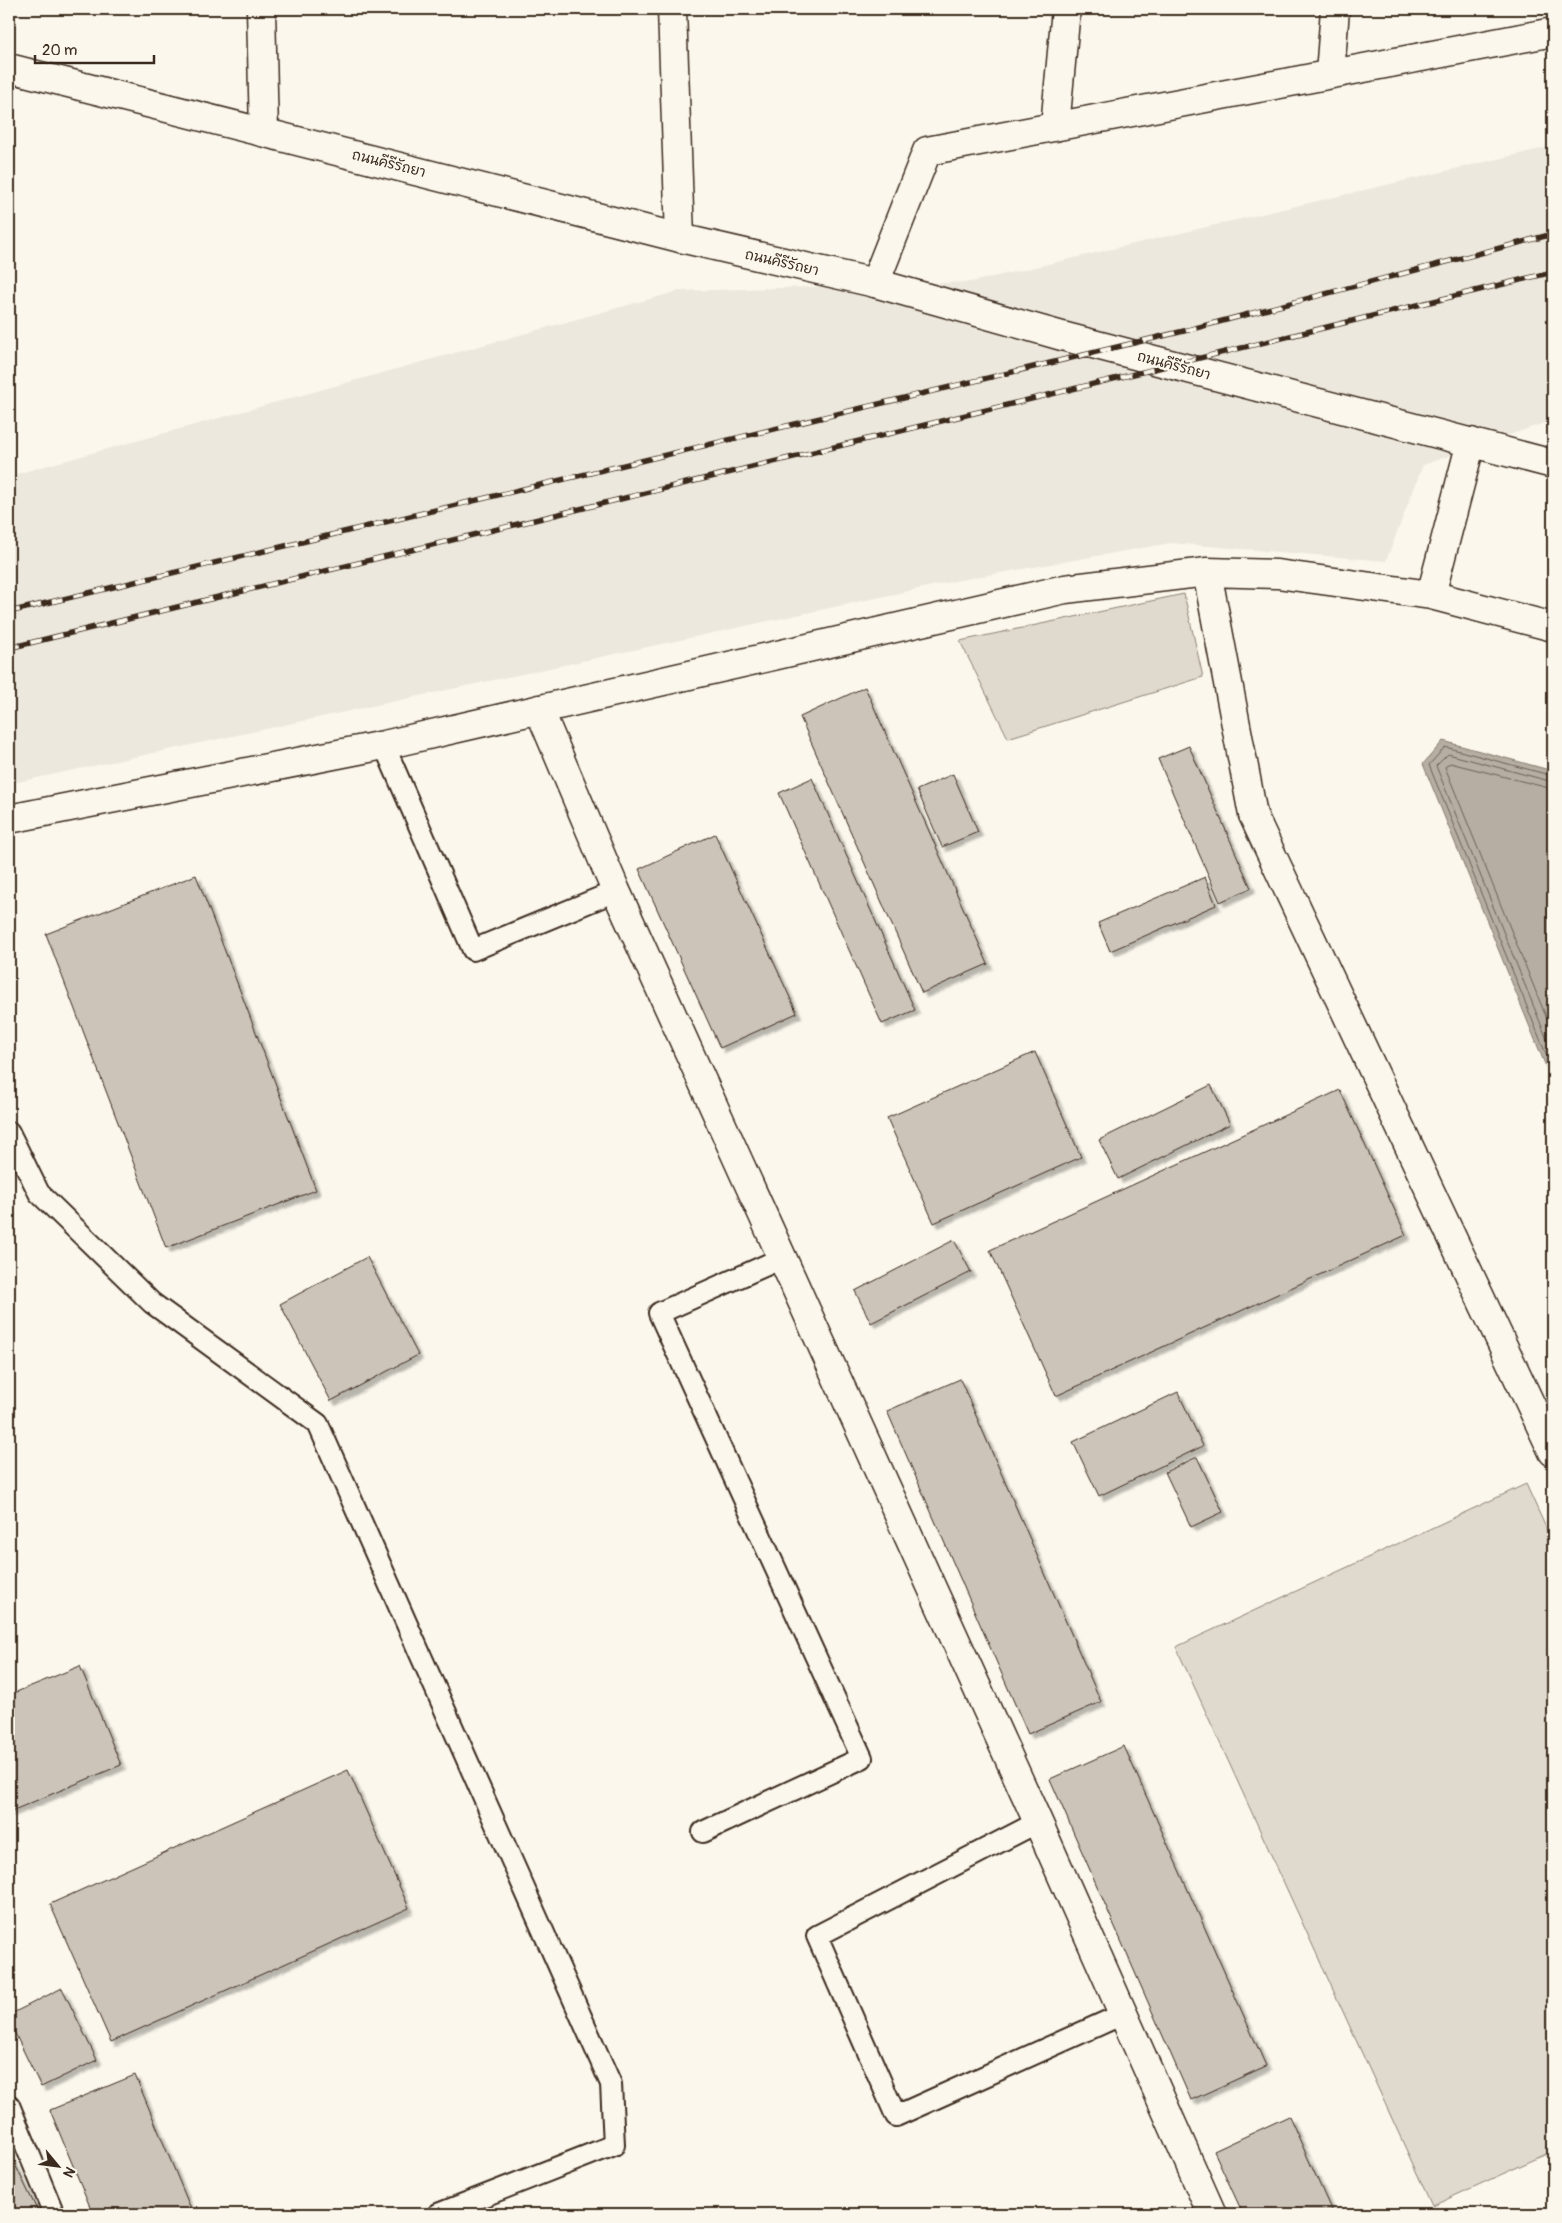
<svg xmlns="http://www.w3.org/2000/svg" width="1562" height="2223" viewBox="0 0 1562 2223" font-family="Pangolin,'Playpen Sans Thai',sans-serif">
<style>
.built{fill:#ede8dd}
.green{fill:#dfd9ce;stroke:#8d8276}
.water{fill:#b6aea2;stroke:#85796d}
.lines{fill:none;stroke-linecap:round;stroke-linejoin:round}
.shore{stroke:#6c5f53;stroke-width:1}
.building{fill:#ccc4b9;stroke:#3b2a1e;filter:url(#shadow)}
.lane-casing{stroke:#3b2a1e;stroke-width:24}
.street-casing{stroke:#3b2a1e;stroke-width:31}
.secondary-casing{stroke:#3b2a1e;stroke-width:31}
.lane{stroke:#fbf7ec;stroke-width:20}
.street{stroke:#fbf7ec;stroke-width:28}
.secondary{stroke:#fbf7ec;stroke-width:28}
.rail-casing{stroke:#3b2a1e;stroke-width:5.5}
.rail{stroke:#fbf7ec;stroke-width:4;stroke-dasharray:11;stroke-linecap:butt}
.labels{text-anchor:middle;stroke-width:5;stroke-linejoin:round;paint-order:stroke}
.street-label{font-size:14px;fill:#3b2a1e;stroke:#fbf7ec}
</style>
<defs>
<filter id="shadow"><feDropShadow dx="4.5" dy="4.5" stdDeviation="1" flood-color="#0004"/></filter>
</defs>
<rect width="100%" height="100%" fill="#fbf7ec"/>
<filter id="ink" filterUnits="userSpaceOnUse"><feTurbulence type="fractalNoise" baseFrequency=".02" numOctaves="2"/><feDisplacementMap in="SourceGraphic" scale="10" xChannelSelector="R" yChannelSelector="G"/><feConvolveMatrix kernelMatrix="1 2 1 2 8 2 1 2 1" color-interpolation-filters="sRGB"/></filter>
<g filter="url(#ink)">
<path class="built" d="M 1553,146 L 1553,420 L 1423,465 L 1386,561 L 1171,543 L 960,580 L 9,784 L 9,476 L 679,291 L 971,282 Z"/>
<path class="green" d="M 1184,594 L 1203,677 L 1008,738 L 960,641 Z
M 1526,1484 L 1553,1543 L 1553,2151 L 1432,2206 L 1176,1647 Z"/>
<path class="water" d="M 1443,741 L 1553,771 L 1553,1084 L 1423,764 Z"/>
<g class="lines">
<path class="shore" d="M 1553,776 L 1445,747 L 1429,765 L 1553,1071
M 1553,782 L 1448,754 L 1436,766 L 1553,1054
M 1553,789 L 1450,763 L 1445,767 L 1553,1034"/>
</g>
<path class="building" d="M 865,687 L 988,964 L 922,993 L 800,717 Z
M 1189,746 L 1251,888 L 1220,902 L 1158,759 Z
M 953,774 L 978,832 L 942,847 L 917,790 Z
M 812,778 L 915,1010 L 882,1024 L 779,793 Z
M 715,834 L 797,1013 L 720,1048 L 639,869 Z
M 196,875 L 316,1190 L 166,1248 L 46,934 Z
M 1205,877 L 1216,905 L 1110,951 L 1098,923 Z
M 1035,1052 L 1081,1157 L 934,1223 L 887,1118 Z
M 1211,1085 L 1230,1124 L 1118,1179 L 1099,1140 Z
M 1340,1090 L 1406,1235 L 1056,1396 L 990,1250 Z
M 954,1240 L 971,1272 L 871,1323 L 855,1291 Z
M 367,1257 L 418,1355 L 331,1401 L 280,1304 Z
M 960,1379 L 1101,1702 L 1028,1734 L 887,1411 Z
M 1178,1392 L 1203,1446 L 1099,1496 L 1073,1442 Z
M 1197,1457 L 1223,1512 L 1191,1527 L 1165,1472 Z
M 80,1666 L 121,1765 L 9,1812 L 9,1695 Z
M 1124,1746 L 1266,2066 L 1191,2100 L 1050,1779 Z
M 348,1770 L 409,1908 L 111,2042 L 50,1904 Z
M 62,1988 L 97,2060 L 41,2087 L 9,2021 L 9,2015 Z
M 135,2075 L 193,2214 L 93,2214 L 50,2110 Z
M 1289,2116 L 1333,2214 L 1243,2214 L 1214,2151 Z
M 9,2152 L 39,2214 L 9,2214 Z"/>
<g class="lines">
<defs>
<path id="lane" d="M 384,745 L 473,950 L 616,891
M 9,1132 L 39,1193 L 152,1303 L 318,1424 L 611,2084 L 614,2145 L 438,2214
M 1038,1822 L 817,1936 L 896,2116 L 1123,2014
M 703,1832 L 862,1758 L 659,1313 L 782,1258
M 9,2105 L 54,2214"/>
<path id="street" d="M 261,9 L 264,132
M 672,9 L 680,238
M 1330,74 L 1335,9
M 1055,127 L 1066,9
M 875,283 L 927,151 L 1553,32
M 1207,572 L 1253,815 L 1553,1452
M 1431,595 L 1471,442
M 539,709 L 616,891 L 1038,1822 L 1212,2214
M 9,819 L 384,745 L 1065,589 L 1207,572 L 1277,574 L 1431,595 L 1553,627"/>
<path id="secondary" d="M 9,68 L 680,238 L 875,283 L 1062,336 L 1553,464"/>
</defs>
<use href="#lane" class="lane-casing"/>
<use href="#street" class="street-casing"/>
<use href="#secondary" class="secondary-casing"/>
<use href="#lane" class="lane"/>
<use href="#street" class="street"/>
<use href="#secondary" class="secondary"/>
<defs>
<path id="rail" d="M 9,612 L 1188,330 L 1553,234
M 9,648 L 1553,272"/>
</defs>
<use href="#rail" class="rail-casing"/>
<use href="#rail" class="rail"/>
</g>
</g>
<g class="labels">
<g class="street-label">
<text transform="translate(389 163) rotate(14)" y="5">ถนนคีรีรัถยา</text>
<text transform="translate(782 262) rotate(13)" y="5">ถนนคีรีรัถยา</text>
<text transform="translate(1174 365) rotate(15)" y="5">ถนนคีรีรัถยา</text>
</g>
</g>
<rect width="1562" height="2223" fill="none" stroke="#fbf7ec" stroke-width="30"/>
<rect x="15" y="15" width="1532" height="2193" fill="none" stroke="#3b2a1e" stroke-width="2" filter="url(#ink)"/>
<g transform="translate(58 2166) rotate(119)" stroke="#fbf7ec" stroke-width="4" paint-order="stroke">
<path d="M0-4L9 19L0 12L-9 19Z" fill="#3b2a1e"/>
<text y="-8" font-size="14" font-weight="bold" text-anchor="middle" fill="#3b2a1e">N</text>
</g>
<path d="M35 55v8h119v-8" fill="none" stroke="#3b2a1e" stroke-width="2.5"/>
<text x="42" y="55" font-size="15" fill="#3b2a1e" stroke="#fbf7ec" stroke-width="4" paint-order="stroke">20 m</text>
</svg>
